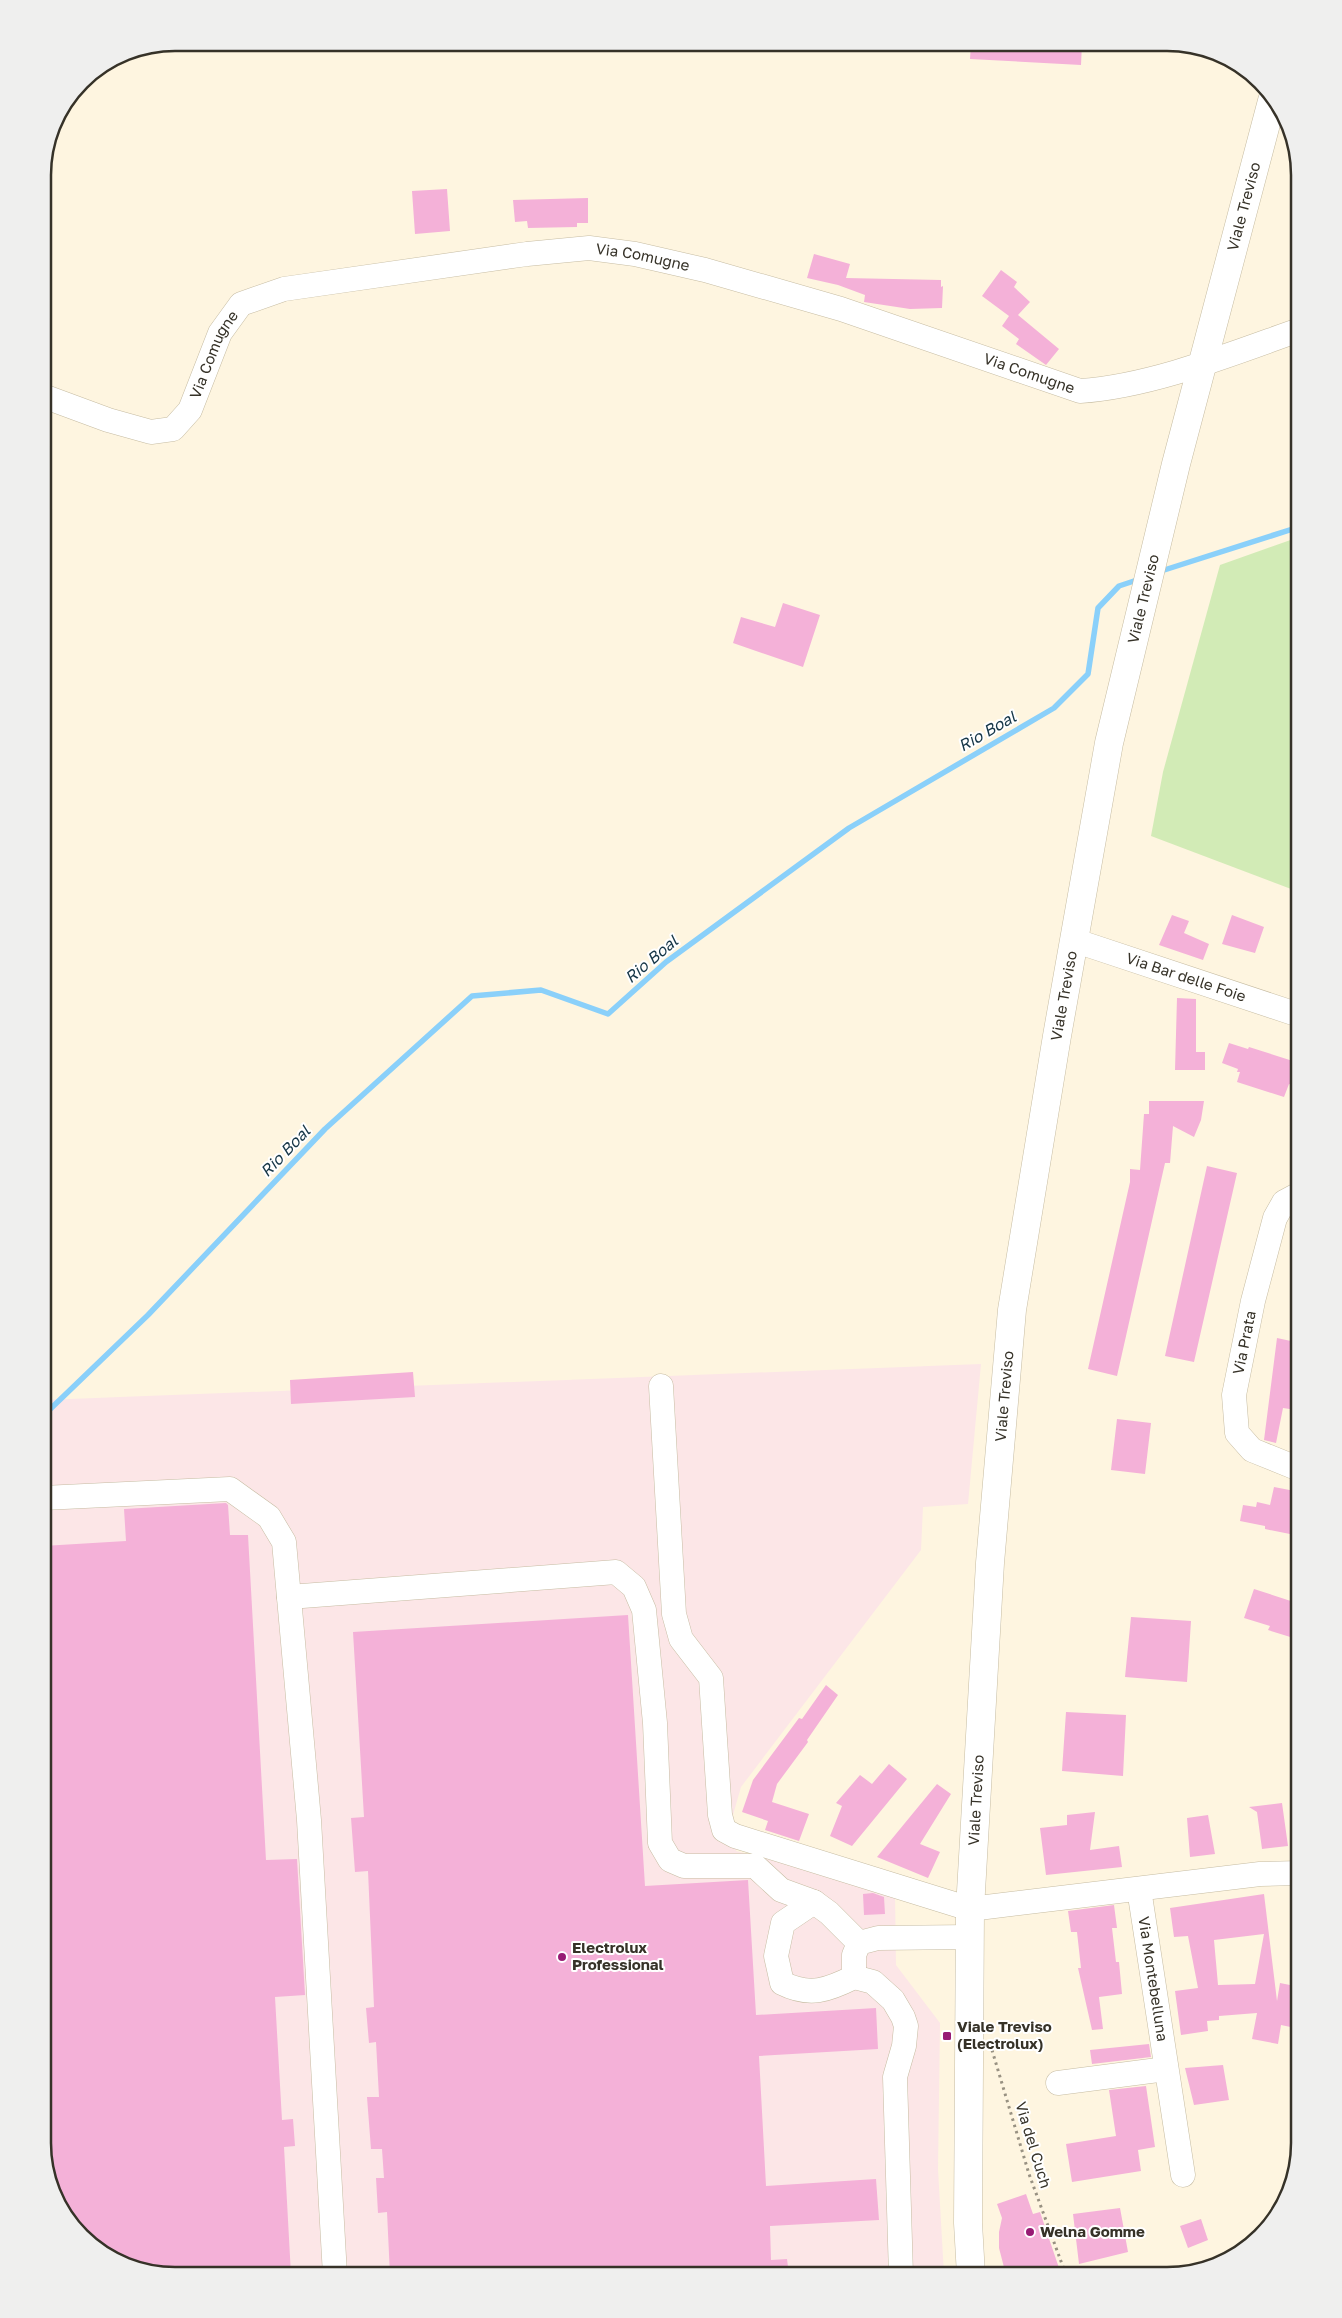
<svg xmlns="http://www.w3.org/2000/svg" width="1342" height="2318" viewBox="0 0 1342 2318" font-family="'Golos Text',sans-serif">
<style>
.industrial{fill:#fce6e7}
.green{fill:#d2ebb6}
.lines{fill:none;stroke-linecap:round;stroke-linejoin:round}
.stream{stroke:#8ad0fa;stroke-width:5.5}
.building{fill:#f4b1d8;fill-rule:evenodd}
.minor-casing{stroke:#c6bca2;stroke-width:25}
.major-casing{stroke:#c6bca2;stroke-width:29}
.path{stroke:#989182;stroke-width:3;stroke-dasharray:2.5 4;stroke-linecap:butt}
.minor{stroke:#fff;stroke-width:24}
.major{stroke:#fff;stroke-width:28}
.poi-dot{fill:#971b74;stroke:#fff;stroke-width:2}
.labels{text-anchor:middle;stroke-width:4;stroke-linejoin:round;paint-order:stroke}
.street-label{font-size:15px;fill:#363228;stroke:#fff}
.poi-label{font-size:15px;font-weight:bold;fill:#363228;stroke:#fff;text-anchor:start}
.water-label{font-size:16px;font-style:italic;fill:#163647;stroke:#fff}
.rim{fill:none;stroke:#363228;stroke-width:2.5}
</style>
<rect width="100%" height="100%" fill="#fef5e0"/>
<path class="industrial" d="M 981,1364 L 968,1504 L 923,1507 L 921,1550 L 741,1787 L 733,1815 L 736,1851 L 895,1893 L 896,1965 L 940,2023 L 938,2169 L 944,2275 L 167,2275 L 102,2253 L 56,2201 L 43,2143 L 43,1400 Z"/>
<path class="green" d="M 1299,537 L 1299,892 L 1151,836 L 1163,772 L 1220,565 Z"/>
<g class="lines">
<path class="stream" d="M 1158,572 L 1299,527
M 43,1416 L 148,1315 L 325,1129 L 472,996 L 541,990 L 608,1014 L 666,962 L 849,828 L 1054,708 L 1088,674 L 1098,608 L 1119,586 L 1140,579"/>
</g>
<path class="building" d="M 971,43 L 1082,43 L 1081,65 L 970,59 Z
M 447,189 L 450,231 L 415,234 L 412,191 Z
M 588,198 L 588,223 L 577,223 L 577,227 L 528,228 L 527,221 L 515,222 L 513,200 Z
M 814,254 L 850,264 L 846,278 L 941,280 L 941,287 L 943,286 L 942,308 L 910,309 L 864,302 L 865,295 L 838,285 L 807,278 Z
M 1001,270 L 1017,282 L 1014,287 L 1030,302 L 1018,315 L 1059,349 L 1046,365 L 1016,344 L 1019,339 L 1002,326 L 1009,316 L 982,296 Z
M 783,603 L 820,615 L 803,667 L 733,643 L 741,617 L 775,627 Z
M 1172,915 L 1189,921 L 1184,933 L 1209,944 L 1203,960 L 1159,945 Z
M 1232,915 L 1264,927 L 1255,953 L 1222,944 Z
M 1177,998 L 1196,999 L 1196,1052 L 1205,1052 L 1205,1070 L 1175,1070 Z
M 1229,1043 L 1248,1049 L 1249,1047 L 1296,1062 L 1294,1065 L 1300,1067 L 1300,1088 L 1289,1084 L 1284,1097 L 1237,1082 L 1240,1072 L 1237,1072 L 1238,1069 L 1222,1063 Z
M 1149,1101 L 1204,1101 L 1201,1120 L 1194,1137 L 1173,1126 L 1170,1163 L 1165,1163 L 1117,1376 L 1088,1369 L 1130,1182 L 1130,1169 L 1140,1170 L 1144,1114 L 1149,1114 Z
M 1207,1166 L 1237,1173 L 1194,1362 L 1165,1356 Z
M 1277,1338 L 1300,1343 L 1300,1406 L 1297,1405 L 1296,1410 L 1283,1408 L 1276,1443 L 1264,1440 Z
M 413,1372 L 415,1397 L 291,1404 L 290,1380 Z
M 1117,1419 L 1151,1423 L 1145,1474 L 1111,1470 Z
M 1274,1487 L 1300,1492 L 1300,1536 L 1265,1529 L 1265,1526 L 1240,1521 L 1243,1505 L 1256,1507 L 1257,1502 L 1270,1505 Z
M 226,1503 L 228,1505 L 230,1535 L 248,1535 L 266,1860 L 297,1859 L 305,1995 L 275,1997 L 282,2120 L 293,2119 L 295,2146 L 284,2147 L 291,2275 L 167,2275 L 102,2253 L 56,2201 L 42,2143 L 43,1546 L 126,1541 L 124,1509 Z
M 1254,1589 L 1300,1604 L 1300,1640 L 1268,1630 L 1270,1626 L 1244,1618 Z
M 628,1615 L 645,1886 L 748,1880 L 756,2015 L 876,2008 L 878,2049 L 759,2056 L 766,2186 L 876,2179 L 879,2220 L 770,2226 L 771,2260 L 787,2259 L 789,2275 L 390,2275 L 387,2212 L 378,2213 L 376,2178 L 384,2178 L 382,2149 L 371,2149 L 367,2097 L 379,2097 L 376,2042 L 369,2043 L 366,2008 L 374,2007 L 368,1871 L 355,1872 L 351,1818 L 364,1817 L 353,1632 Z
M 1131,1617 L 1191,1621 L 1187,1682 L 1125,1677 Z
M 826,1685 L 838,1695 L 807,1740 L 808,1742 L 777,1784 L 772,1802 L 809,1814 L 799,1841 L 765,1830 L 768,1821 L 742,1812 L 753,1780 L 799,1718 L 802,1719 Z
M 1066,1712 L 1126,1715 L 1123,1776 L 1062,1771 Z
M 889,1764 L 907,1779 L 852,1846 L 830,1836 L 842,1806 L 836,1803 L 860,1775 L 872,1784 Z
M 937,1784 L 951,1794 L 920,1844 L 940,1852 L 928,1878 L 877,1857 Z
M 1282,1803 L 1288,1846 L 1262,1849 L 1257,1812 L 1249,1807 Z
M 1095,1812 L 1090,1850 L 1119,1846 L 1122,1867 L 1046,1875 L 1040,1828 L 1067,1825 L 1067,1815 Z
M 1208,1815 L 1215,1854 L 1190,1857 L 1187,1818 Z
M 873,1893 L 884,1897 L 885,1914 L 864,1915 L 863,1894 Z
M 1264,1894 L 1277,2001 L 1280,1983 L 1300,1987 L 1300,2029 L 1281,2025 L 1278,2044 L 1252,2039 L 1257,2013 L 1219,2016 L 1219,2020 L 1207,2021 L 1208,2031 L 1181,2035 L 1175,1991 L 1198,1988 L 1188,1936 L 1174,1937 L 1170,1908 ZM 1264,1934 L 1255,1984 L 1218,1985 L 1214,1940 Z
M 1114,1905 L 1117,1928 L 1112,1928 L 1116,1962 L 1119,1962 L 1122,1994 L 1099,1997 L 1103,2029 L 1092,2030 L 1078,1968 L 1081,1968 L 1077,1932 L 1071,1932 L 1068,1911 Z
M 1149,2044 L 1151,2057 L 1092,2064 L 1090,2050 Z
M 1223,2065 L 1229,2100 L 1194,2105 L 1185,2068 Z
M 1146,2086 L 1155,2147 L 1138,2150 L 1141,2171 L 1072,2182 L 1066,2144 L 1116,2136 L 1109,2090 Z
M 1026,2194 L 1033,2214 L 1040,2212 L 1059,2268 L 1056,2269 L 1058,2275 L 1006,2275 L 999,2248 L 999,2232 L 1002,2218 L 997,2204 Z
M 1120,2208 L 1128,2252 L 1079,2264 L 1073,2214 Z
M 1201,2219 L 1208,2240 L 1188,2248 L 1180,2226 Z"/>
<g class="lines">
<defs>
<g id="minor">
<path id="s1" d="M 43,396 L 108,420 L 151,432 L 173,429 L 190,410 L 220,333 L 241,304 L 284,289 L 527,254 L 589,248 L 635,254 L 705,270 L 841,309 L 1080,391 C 1152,386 1231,354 1299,330"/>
<path id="s2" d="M 1073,940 L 1299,1015"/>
<path d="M 661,1386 L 674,1614 L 681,1639 L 711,1678 L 720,1815 L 724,1830 L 735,1836 L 970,1909 L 1260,1874 L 1299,1873"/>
<path id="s3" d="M 1299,1469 L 1252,1450 L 1237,1433 L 1234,1395 L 1253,1301 L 1275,1218 L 1284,1202 L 1299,1194"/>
<path d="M 43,1498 L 230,1489 L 269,1517 L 284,1542 L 309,1820 L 335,2275"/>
<path d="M 289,1597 L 616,1572 L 634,1587 L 644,1610 L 655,1723 L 660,1843 L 670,1860 L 684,1866 L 755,1866 L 781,1890 L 814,1902 L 829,1913 L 859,1943"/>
<path id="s4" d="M 1139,1889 L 1183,2175"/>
<path d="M 814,1902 L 783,1923 L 776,1956 L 782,1983 C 810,1997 828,1990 854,1977"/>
<path d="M 1058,2083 L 1166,2069"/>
<path d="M 901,2275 L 895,2077 L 904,2046 L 906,2026 L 903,2017 L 893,2000 L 873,1982 L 854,1977 L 854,1955 L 859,1943 L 878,1938 L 970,1937"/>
</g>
<g id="major">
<path id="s5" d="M 971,2275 L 968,2223 L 970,1909 L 990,1563 L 1012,1310 L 1057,1036 L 1109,743 L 1176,464 L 1272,101"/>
</g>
</defs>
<use href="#minor" class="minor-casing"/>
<use href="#major" class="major-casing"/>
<path class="path" d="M 992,2050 L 1029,2174 L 1066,2275"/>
<use href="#minor" class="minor"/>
<use href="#major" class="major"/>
</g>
<g class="poi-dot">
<circle cx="562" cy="1957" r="5"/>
<rect x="942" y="2031" width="10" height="10" rx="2.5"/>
<circle cx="1030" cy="2232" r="5"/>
</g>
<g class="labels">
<g class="street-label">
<text dy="5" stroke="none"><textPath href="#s5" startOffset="2095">Viale Treviso</textPath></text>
<text dy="5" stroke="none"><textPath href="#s1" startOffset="688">Via Comugne</textPath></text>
<text dy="5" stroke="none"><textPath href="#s1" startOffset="222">Via Comugne</textPath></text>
<text dy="5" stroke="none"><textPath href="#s1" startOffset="1092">Via Comugne</textPath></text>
<text dy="5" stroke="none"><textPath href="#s5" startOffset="1690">Viale Treviso</textPath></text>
<text dy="5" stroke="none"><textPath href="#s2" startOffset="119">Via Bar delle Foie</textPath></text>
<text dy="5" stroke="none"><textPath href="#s5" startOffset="1285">Viale Treviso</textPath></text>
<text dy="5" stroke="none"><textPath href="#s3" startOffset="165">Via Prata</textPath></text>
<text dy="5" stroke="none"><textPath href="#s5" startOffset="880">Viale Treviso</textPath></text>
<text dy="5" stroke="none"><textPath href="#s5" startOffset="475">Viale Treviso</textPath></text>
<text dy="5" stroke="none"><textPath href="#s4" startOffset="91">Via Montebelluna</textPath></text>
<text transform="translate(1033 2145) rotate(73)" y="5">Via del Cuch</text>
</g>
<g class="poi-label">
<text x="572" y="1953">Electrolux<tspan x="572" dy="17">Professional</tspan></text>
<text x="957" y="2032">Viale Treviso<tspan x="957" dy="17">(Electrolux)</tspan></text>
<text x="1040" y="2237">Welna Gomme</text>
</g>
<g class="water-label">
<text transform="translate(987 731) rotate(-30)" y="6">Rio Boal</text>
<text transform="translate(651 959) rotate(-40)" y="6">Rio Boal</text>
<text transform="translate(285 1151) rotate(-46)" y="6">Rio Boal</text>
</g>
</g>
<path d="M0 0H1342V2318H0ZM175 51H1167A124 124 0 0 1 1291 175V2143A124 124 0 0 1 1167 2267H175A124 124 0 0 1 51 2143V175A124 124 0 0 1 175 51Z" fill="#efefee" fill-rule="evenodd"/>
<path class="rim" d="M175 51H1167A124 124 0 0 1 1291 175V2143A124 124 0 0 1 1167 2267H175A124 124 0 0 1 51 2143V175A124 124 0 0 1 175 51Z"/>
</svg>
